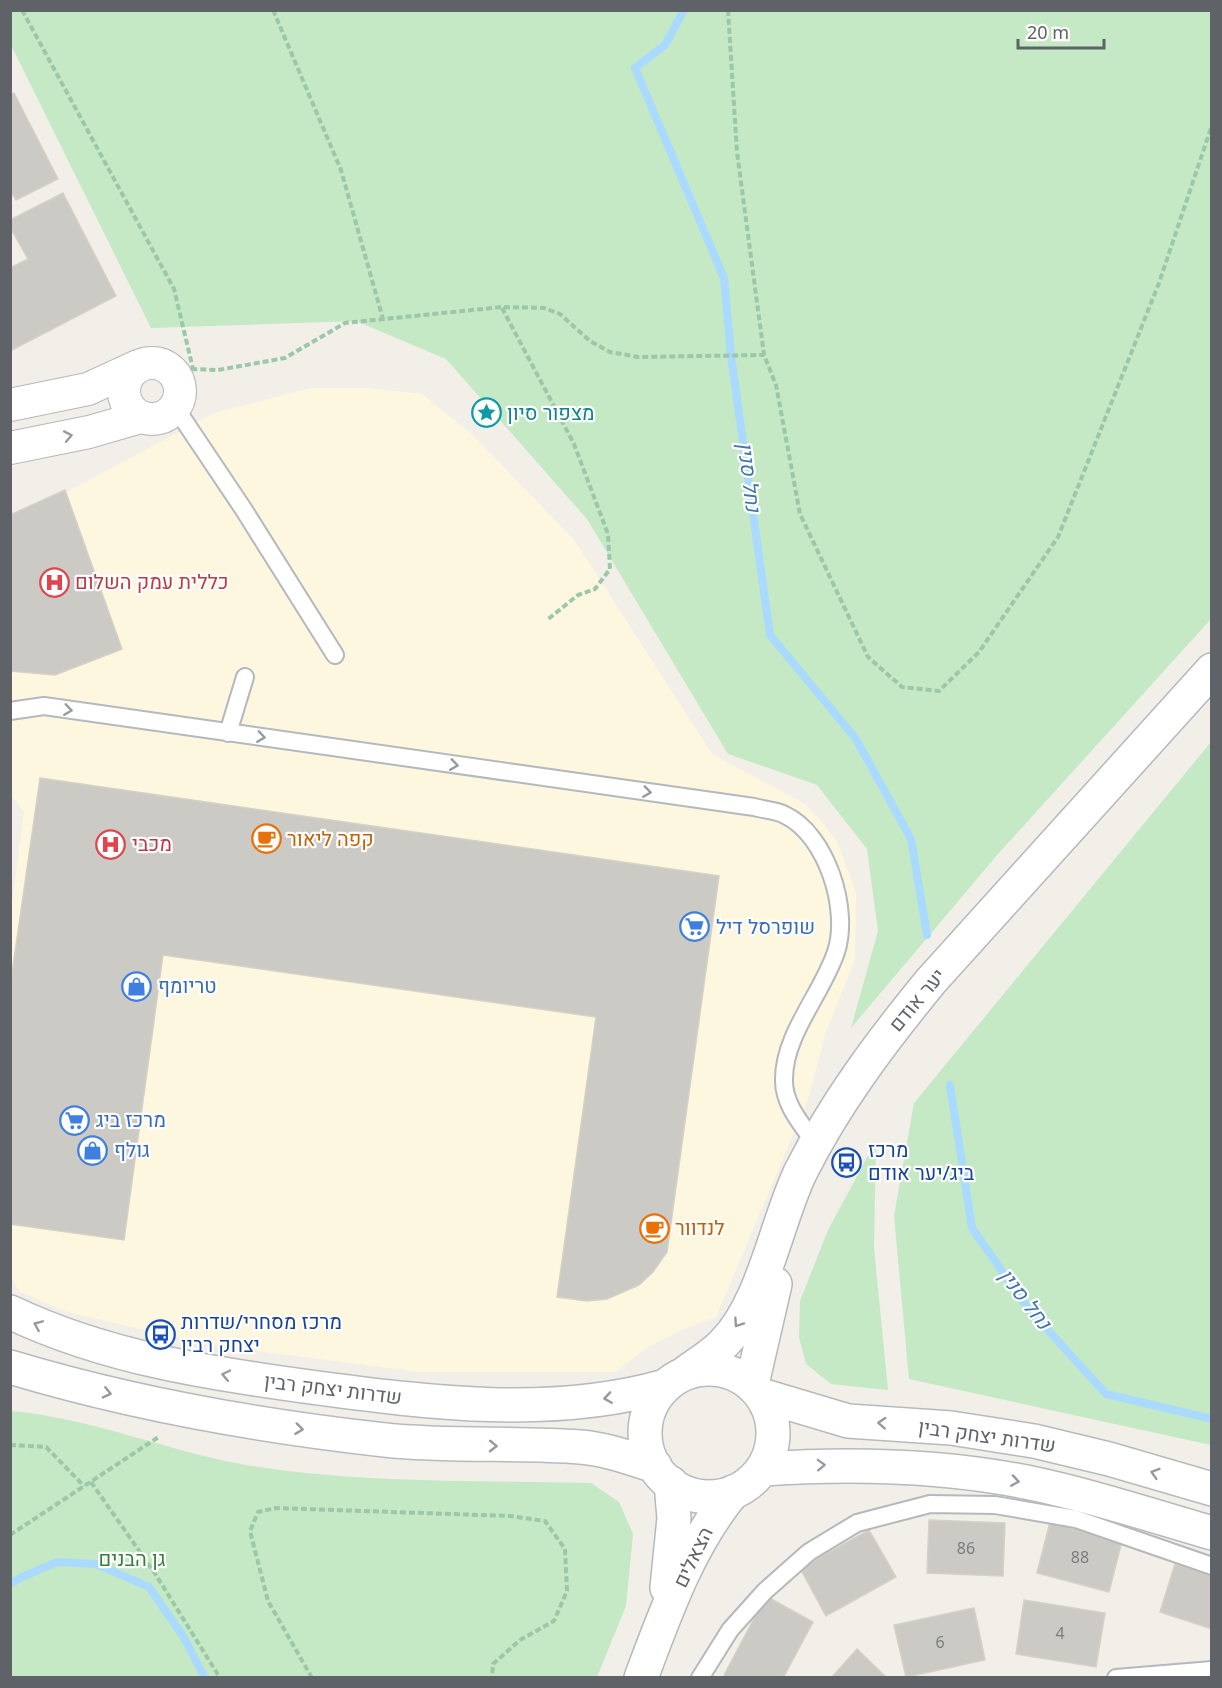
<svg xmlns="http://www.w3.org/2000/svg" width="1222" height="1688" viewBox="0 0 1222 1688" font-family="'Noto Sans',Heebo,sans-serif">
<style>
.commercial{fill:#fef7e0}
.green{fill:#c5e8c5}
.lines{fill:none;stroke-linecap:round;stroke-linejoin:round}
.stream{stroke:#aadaff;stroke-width:8}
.building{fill:#cccac5;stroke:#d6d1c6;stroke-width:1.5}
.service-casing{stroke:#b5b8bc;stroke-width:20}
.minor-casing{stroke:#b5b8bc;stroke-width:34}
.tertiary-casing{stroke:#b5b8bc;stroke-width:36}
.secondary-casing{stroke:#b6babf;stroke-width:36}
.path{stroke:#9cc7a9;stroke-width:4;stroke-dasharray:6 3;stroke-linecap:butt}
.service{stroke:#fff;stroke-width:16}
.minor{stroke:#fff;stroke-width:32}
.tertiary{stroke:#fff;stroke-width:33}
.secondary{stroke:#fff;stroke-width:33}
.oneway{stroke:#979a9d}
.labels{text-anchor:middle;stroke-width:4.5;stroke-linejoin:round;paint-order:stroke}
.number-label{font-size:16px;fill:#7a7d7f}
.culture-label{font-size:20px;fill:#0d838f;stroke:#fff;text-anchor:start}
.health-label{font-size:20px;fill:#be3a42;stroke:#fff;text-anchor:start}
.food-label{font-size:20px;fill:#c56008;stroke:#fff;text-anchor:start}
.shop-label{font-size:20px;fill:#366cbe;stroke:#fff;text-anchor:start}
.street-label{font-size:20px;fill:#5f6368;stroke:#fff}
.transit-label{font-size:20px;fill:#164399;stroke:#fff;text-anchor:start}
.park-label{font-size:20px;fill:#348238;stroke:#fff}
.water-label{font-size:21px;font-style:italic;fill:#4174aa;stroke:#fff}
</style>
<rect width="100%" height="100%" fill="#f1efe8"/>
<path class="commercial" d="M 311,388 L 369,388 L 422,394 L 474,436 L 575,541 L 712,754 L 807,805 L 837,841 L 856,893 L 855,959 L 826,1032 L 808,1099 L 716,1317 L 681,1330 L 648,1347 L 616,1372 L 419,1372 L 204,1344 L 64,1311 L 19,1291 L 10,1276 L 10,918 L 24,812 L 11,795 L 11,522 L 214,413 Z"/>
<path class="green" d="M 11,10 L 1211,11 L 1211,619 L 998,854 L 851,1028 L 878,931 L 867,849 L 817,785 L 728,754 L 587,519 L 446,359 L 356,321 L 151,328 L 11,45 Z
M 1211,742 L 1211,1445 L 909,1379 L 894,1216 L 914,1103 Z
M 876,1141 L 874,1248 L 888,1390 L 831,1384 L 806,1364 L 799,1337 L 800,1301 L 828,1230 Z
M 11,1411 C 91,1418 167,1451 246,1465 C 359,1484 477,1480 591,1483 L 619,1502 L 633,1534 L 626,1606 L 597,1677 L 11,1677 Z"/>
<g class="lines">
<path class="stream" d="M 684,10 L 665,45 L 635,68 L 724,278 L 731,356 L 770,635 L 856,739 L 911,839 L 927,935
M 950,1085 L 972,1228 L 1027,1307 L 1106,1394 L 1212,1419
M 10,1584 L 22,1577 L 57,1562 L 96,1564 L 149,1587 L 183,1636 L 205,1678"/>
</g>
<path class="building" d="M 14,93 L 58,179 L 16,200 L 10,190 L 10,95 Z
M 63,193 L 116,296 L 10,351 L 10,268 L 28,259 L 10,227 L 10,220 Z
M 65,490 L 122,649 L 55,675 L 10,671 L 10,515 Z
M 40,778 L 719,876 L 667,1252 L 653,1272 L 639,1285 L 607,1299 L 587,1301 L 557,1297 L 596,1017 L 163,955 L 124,1240 L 10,1224 L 10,987 Z
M 929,1520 L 1005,1523 L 1003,1576 L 927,1573 Z
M 1050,1522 L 1122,1541 L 1109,1592 L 1037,1573 Z
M 869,1530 L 896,1577 L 826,1616 L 800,1568 Z
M 1175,1564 L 1212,1575 L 1212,1629 L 1160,1612 Z
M 766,1596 L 813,1622 L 783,1678 L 727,1678 L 724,1675 Z
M 1024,1600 L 1105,1613 L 1096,1667 L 1016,1654 Z
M 974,1608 L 985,1660 L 906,1677 L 894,1625 Z
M 857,1649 L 887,1678 L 831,1678 Z"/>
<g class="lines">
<defs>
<path id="service" d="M 175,407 L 244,510 L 335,655
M 10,711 L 44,706 L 754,807 C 764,810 777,810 785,815 C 827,835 850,910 836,952 C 822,994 784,1034 784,1079 C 783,1104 802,1125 816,1144
M 228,733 L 245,677
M 700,1678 L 730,1630 L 765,1591 L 809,1552 L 857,1523 L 930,1504 L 995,1505 L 1076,1519 L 1212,1566
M 1116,1678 L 1212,1670"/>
<path id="minor" d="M124 391a28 28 0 1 1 56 0a28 28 0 1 1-56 0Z
M 10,405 L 88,389 L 138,366
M 10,448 L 89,432 L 141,417"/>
<path id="tertiary" d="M 688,1371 C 700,1362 714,1354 724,1343 C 763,1304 776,1224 800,1173 C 835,1103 881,1042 931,981 L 1212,670
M 752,1384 L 775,1284
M 667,1588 L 674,1518 L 671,1483
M 641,1678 C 665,1614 689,1545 733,1492"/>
<path id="secondary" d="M 10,1312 C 106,1358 213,1374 318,1388 C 431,1403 553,1418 665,1386
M 10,1367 C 133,1404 258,1426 385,1440 C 450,1447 515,1442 580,1447 C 606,1449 630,1458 655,1466
M645 1433a64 64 0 1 1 128 0a64 64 0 1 1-128 0Z
M 761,1395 L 848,1421 L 951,1428 L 1034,1441 L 1109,1459 L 1212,1489
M 762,1469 C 851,1463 939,1465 1026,1482 C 1089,1495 1150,1515 1212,1533"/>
</defs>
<use href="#service" class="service-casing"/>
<use href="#minor" class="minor-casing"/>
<use href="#tertiary" class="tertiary-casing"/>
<use href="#secondary" class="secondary-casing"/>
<path class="path" d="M 22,10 L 174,289 L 193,369
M 273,10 L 341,170 L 383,319
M 728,10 L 737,152 L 764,355 L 776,385 L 800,514 L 868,657 L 902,687 L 939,691 L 979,652 L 1058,537 L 1159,283 L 1212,125
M 502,308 L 574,444 L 608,534 L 610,569 L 595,589 L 578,595 L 547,620
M 174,374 L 193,369 L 218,370 L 285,358 L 345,323 L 502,307 L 544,308 L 560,314 L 590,341 L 610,352 L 638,357 L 764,355
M 10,1445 L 46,1447 L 84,1486
M 91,1482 L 156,1575 L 220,1678
M 10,1535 L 160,1436
M 312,1678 L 268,1601 L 250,1531 L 258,1512 L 276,1508 L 510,1516 L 545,1521 L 565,1549 L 567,1591 L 554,1621 L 520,1640 L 493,1664 L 492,1678"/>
<use href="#service" class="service"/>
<use href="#minor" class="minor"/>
<use href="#tertiary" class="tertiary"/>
<use href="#secondary" class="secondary"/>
</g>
<defs><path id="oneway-chevron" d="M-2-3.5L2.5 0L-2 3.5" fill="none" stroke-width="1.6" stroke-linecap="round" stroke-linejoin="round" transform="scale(1.5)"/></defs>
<g class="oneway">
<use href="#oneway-chevron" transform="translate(68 436) rotate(-11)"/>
<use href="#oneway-chevron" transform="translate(68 710) rotate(8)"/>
<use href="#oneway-chevron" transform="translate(261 737) rotate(8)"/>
<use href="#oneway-chevron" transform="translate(454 765) rotate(8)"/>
<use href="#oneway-chevron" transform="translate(647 792) rotate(8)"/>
<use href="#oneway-chevron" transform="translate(738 1323) rotate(124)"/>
<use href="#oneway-chevron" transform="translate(38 1325) rotate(-157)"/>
<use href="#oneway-chevron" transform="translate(226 1375) rotate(-168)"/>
<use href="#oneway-chevron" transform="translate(107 1393) rotate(13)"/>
<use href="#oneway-chevron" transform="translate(608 1398) rotate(171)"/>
<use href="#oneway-chevron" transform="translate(882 1423) rotate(-177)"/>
<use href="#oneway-chevron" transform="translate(299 1429) rotate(7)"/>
<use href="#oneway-chevron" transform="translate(493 1446) rotate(1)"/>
<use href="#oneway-chevron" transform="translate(821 1465) rotate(-2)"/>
<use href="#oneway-chevron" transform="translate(1155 1473) rotate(-163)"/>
<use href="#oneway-chevron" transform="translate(1015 1481) rotate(9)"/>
</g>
<defs>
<symbol id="sight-ring" viewBox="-11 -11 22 22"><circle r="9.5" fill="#fff" stroke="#0f9aa8" stroke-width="1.5"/><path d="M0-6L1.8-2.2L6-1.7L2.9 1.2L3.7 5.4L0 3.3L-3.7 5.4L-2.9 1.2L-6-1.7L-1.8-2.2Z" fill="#0f9aa8"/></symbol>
<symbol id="hospital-ring" viewBox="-11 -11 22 22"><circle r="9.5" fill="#fff" stroke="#e0444e" stroke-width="1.5"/><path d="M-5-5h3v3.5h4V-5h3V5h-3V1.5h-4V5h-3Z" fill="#e0444e"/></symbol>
<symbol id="cafe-ring" viewBox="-11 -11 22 22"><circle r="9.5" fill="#fff" stroke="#e8710a" stroke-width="1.5"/><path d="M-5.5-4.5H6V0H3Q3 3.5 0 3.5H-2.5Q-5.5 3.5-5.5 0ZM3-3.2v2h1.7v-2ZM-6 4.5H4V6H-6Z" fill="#e8710a"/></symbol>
<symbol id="supermarket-ring" viewBox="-11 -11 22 22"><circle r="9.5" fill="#fff" stroke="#3f7fe0" stroke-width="1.5"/><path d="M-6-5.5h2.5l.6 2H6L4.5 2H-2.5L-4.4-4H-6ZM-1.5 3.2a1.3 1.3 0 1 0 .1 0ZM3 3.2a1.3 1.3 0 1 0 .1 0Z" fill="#3f7fe0"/></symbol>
<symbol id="shop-ring" viewBox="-11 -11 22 22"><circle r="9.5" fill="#fff" stroke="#3f7fe0" stroke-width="1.5"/><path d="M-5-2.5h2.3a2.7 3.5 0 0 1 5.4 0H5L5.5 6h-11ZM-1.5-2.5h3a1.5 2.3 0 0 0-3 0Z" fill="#3f7fe0"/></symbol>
<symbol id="bus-ring" viewBox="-11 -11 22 22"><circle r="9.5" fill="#fff" stroke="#1a4fb4" stroke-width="1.5"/><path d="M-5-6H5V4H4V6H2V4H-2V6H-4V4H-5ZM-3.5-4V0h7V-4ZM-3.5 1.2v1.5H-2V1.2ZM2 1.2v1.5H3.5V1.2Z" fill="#1a4fb4"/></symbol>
</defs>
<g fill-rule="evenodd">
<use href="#sight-ring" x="470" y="396" width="33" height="33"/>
<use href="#hospital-ring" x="38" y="566" width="33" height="33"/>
<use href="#cafe-ring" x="250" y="822" width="33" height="33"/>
<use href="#hospital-ring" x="94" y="828" width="33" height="33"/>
<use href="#supermarket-ring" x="678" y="910" width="33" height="33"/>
<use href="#shop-ring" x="120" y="970" width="33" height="33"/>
<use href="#supermarket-ring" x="58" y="1104" width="33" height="33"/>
<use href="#shop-ring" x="76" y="1134" width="33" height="33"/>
<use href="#bus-ring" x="830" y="1146" width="33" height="33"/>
<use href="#cafe-ring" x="638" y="1212" width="33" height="33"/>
<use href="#bus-ring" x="144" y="1318" width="33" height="33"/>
</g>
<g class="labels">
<g class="number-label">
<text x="966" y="1554">86</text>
<text x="1080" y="1563">88</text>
<text x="1060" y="1639">4</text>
<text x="940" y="1648">6</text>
</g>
<g class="culture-label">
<text x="507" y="420">מצפור סיון</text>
</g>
<g class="health-label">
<text x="75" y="589">כללית עמק השלום</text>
<text x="132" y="851">מכבי</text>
</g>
<g class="food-label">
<text x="287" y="846">קפה ליאור</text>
<text x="675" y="1235">לנדוור</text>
</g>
<g class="shop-label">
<text x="716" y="934">שופרסל דיל</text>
<text x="158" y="993">טריומף</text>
<text x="96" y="1127">מרכז ביג</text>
<text x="114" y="1157">גולף</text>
</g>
<g class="street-label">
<text transform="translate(917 1000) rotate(-50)" y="7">יער אודם</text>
<text transform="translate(333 1389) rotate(7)" y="7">שדרות יצחק רבין</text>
<text transform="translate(987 1436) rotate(8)" y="7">שדרות יצחק רבין</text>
<text transform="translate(693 1557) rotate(-64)" y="7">הצאלים</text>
</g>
<g class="transit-label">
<text x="868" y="1157">מרכז<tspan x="868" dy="23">ביג/יער אודם</tspan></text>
<text x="181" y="1329">מרכז מסחרי/שדרות<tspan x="181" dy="23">יצחק רבין</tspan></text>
</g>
<g class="park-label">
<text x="132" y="1566">גן הבנים</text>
</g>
<g class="water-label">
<text transform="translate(749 477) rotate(83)" y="7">נחל סנין</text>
<text transform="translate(1025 1299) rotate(52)" y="7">נחל סנין</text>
</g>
</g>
<rect width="1222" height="1688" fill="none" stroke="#5f6368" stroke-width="24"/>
<path d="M1018 39v9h86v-9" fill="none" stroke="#5f6368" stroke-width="3"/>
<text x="1027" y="39" font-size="18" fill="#5f6368" stroke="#ffffff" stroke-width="4.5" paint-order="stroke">20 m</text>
</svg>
